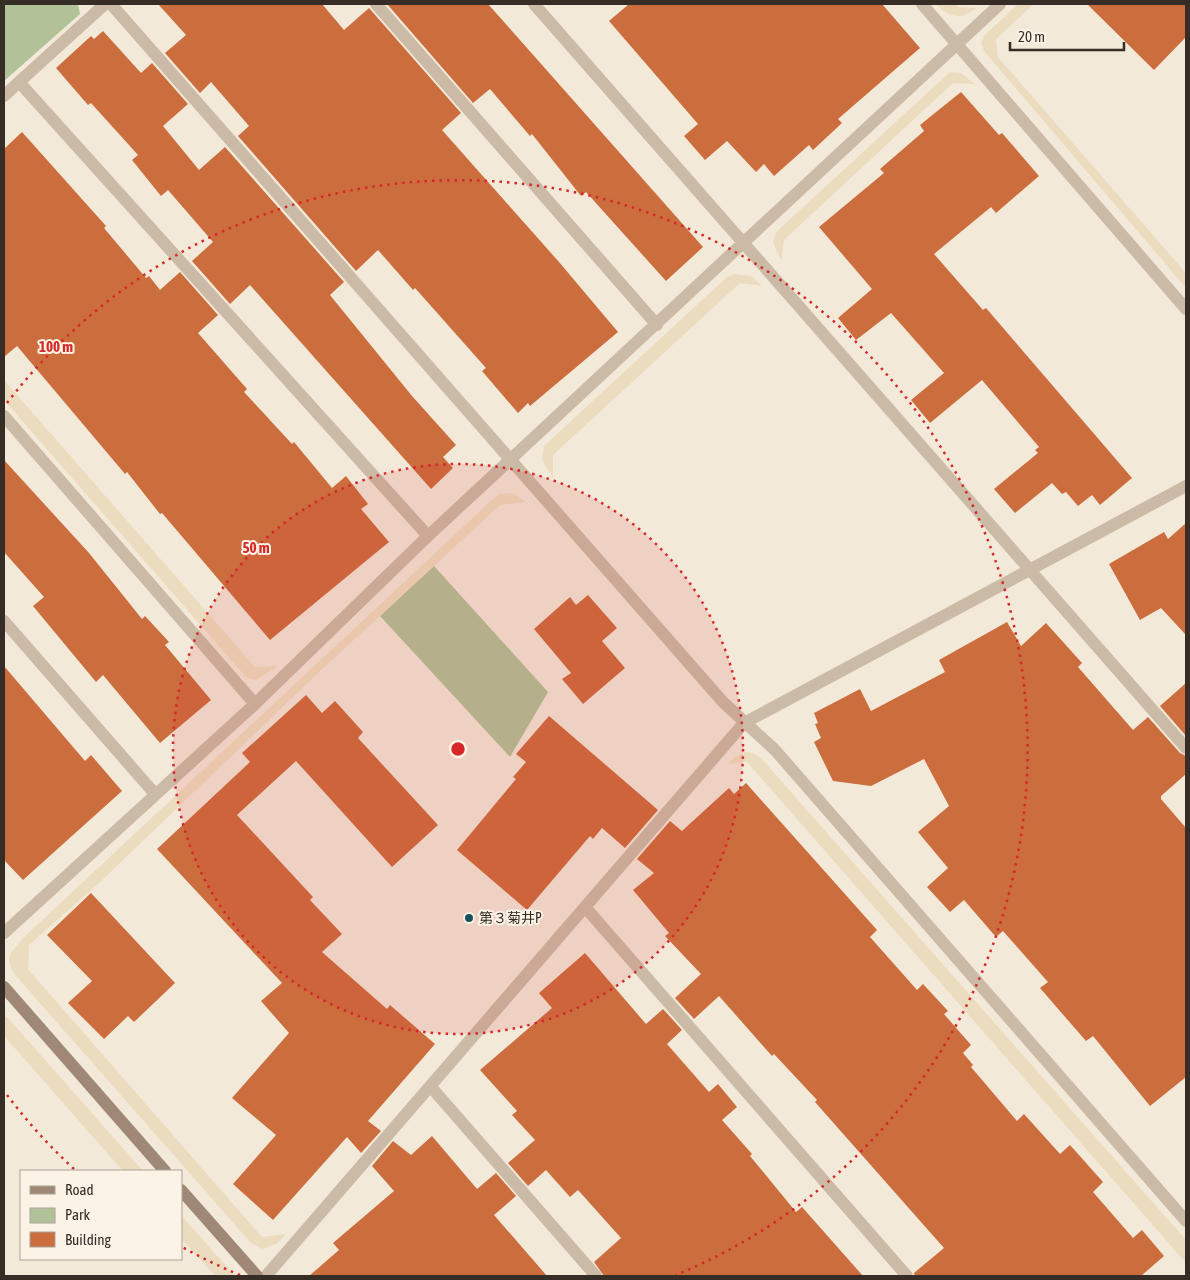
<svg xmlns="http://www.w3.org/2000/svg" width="1190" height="1280" viewBox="0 0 1190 1280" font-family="'Asap Condensed','Noto Sans JP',sans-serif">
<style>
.green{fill:#b1c299}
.plaza{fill:#ecdcbf}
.building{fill:#cc6d3e}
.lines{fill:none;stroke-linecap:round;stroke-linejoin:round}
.street{stroke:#cbbaa5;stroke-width:12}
.secondary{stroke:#9f8976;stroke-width:12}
.ring{fill:none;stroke:#d62828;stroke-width:2.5;stroke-dasharray:2.5 5}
.poi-dot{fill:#1a505a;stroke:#faf3e6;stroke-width:2}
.labels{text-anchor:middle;stroke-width:4;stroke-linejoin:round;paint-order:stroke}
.poi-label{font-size:14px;fill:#362d27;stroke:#faf3e6;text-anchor:start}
.centre{fill:#d62828;stroke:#faf3e6;stroke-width:2.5}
.ring-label{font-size:15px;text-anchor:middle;font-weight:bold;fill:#d62828;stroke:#faf3e6;stroke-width:4;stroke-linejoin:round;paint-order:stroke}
</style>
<rect width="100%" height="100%" fill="#f3e9d9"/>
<path class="green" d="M 4,4 L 78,4 L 80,14 L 4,81 Z
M 434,566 L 548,692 L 510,757 L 380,616 Z"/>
<path class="plaza" d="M 936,4 L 955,4 L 958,7 L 977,8 L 963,16 L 956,16 L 946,13 Z
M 1018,4 L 1034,4 L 996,39 L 998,57 L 1186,273 L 1186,288 L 984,51 L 981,43 L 985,35 Z
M 950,72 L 961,73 L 975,84 L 953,83 L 784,240 L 781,261 L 773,242 L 776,232 Z
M 734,274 L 751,276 L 762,286 L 740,283 L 553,455 L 553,478 L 542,459 L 544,446 L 726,278 Z
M 4,380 L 255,667 L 278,666 L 256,680 L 249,679 L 245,676 L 4,400 Z
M 513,493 L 526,502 L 500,505 L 317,674 L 98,884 L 29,945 L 28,969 L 262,1237 L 286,1234 L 278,1243 L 263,1249 L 251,1243 L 17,977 L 11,968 L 9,959 L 11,953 L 22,939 L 494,498 L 500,494 Z
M 745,752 L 753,753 L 761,758 L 1186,1240 L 1186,1263 L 747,762 L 728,764 L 735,757 Z
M 4,1015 L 9,1019 L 143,1171 L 123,1171 L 4,1036 Z
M 181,1215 L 235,1276 L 215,1276 L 181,1238 Z"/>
<path class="building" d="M 158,4 L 322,4 L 344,30 L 369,8 L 461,113 L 442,130 L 559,262 L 618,332 L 530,406 L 528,403 L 518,413 L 482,371 L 486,368 L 415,288 L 413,290 L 378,250 L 356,271 L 238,136 L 249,126 L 211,82 L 200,93 L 165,53 L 186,35 Z
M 387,4 L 488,4 L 703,247 L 666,281 L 586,192 L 581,196 L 532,134 L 530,136 L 490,89 L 473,103 Z
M 629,4 L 882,4 L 920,48 L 838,119 L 842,123 L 813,150 L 809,145 L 774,176 L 764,164 L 756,172 L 727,141 L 705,160 L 684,136 L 698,124 L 609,21 Z
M 1087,4 L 1186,4 L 1186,37 L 1154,70 Z
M 103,31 L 141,73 L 152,63 L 188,104 L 163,126 L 199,170 L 225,147 L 344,282 L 330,295 L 412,396 L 456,445 L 443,457 L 453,468 L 431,489 L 250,285 L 230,304 L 192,261 L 213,242 L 168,190 L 161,196 L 132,160 L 138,155 L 91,103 L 88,105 L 56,68 L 91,36 L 94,39 Z
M 961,92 L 999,135 L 1002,133 L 1039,176 L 996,213 L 991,207 L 934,254 L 983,310 L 986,308 L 1132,478 L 1100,505 L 1092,495 L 1078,506 L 1066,492 L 1062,494 L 1052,483 L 1015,513 L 994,489 L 1038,453 L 1035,450 L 1039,447 L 982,380 L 930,423 L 911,400 L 944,373 L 891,313 L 856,340 L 838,318 L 872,289 L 819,227 L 884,173 L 880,169 L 924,131 L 920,125 Z
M 22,132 L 106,226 L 104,228 L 146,278 L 149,276 L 160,290 L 180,272 L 218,315 L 198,333 L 247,389 L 244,392 L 292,444 L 294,442 L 332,488 L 346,476 L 368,504 L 361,509 L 389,542 L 270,640 L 162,513 L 160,514 L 127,472 L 125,474 L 17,346 L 4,357 L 4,149 Z
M 4,460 L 89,553 L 142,619 L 145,616 L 169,642 L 165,645 L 211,700 L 160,743 L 103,675 L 96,682 L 33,606 L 44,597 L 4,552 Z
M 1186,523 L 1186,635 L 1161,608 L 1140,620 L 1109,564 L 1164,532 L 1168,539 Z
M 588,595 L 617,628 L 602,641 L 625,668 L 583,704 L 562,679 L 571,673 L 534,629 L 570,597 L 576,605 Z
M 1007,622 L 1021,646 L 1046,623 L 1082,663 L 1078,667 L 1133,730 L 1148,717 L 1180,753 L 1186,756 L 1186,774 L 1161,796 L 1161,799 L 1186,828 L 1186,1077 L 1150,1106 L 1093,1036 L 1086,1041 L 1040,988 L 1048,982 L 1003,931 L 996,937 L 964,900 L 950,912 L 927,887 L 948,868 L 918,832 L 949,806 L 924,759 L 871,786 L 833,781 L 814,742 L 821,738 L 815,724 L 818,723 L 814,713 L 860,689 L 871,711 L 945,672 L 939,660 Z
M 4,666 L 85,761 L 91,755 L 122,791 L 23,880 L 4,860 Z
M 1186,683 L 1186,736 L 1160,706 Z
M 306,695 L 322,713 L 335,701 L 363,732 L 358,738 L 438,825 L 392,867 L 296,761 L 237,815 L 313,897 L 310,900 L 342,934 L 322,952 L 387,1009 L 390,1005 L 435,1044 L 368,1121 L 381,1131 L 361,1153 L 347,1137 L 273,1220 L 233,1184 L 276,1135 L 232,1098 L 289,1033 L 261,1001 L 282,983 L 157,849 L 250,762 L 242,753 Z
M 549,716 L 658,810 L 625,848 L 602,828 L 593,839 L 590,836 L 527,910 L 457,850 L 516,779 L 513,777 L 526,762 L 516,754 Z
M 746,783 L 877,930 L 870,937 L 917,990 L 923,984 L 948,1011 L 944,1014 L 971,1045 L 963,1053 L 973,1065 L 971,1067 L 1017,1121 L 1024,1114 L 1060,1154 L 1070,1145 L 1103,1182 L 1093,1192 L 1133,1238 L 1142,1230 L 1164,1256 L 1141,1276 L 915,1276 L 914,1273 L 944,1248 L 815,1102 L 817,1100 L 774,1054 L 772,1056 L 719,996 L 694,1019 L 675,998 L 701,974 L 665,936 L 669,933 L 633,890 L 654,873 L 637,859 L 670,821 L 682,831 L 729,788 L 734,794 Z
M 91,893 L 175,983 L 134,1022 L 128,1016 L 104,1039 L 68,1003 L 92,981 L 47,935 Z
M 585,953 L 646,1024 L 663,1009 L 682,1030 L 667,1044 L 709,1092 L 718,1084 L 737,1107 L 722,1120 L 752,1154 L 750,1156 L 796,1212 L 802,1207 L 863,1276 L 604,1276 L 594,1262 L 621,1238 L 578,1190 L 570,1197 L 546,1170 L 528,1186 L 508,1163 L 535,1140 L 512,1115 L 517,1111 L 480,1070 L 552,1008 L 539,993 Z
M 432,1136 L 477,1189 L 496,1173 L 516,1196 L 494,1215 L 547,1276 L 309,1276 L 339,1250 L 333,1243 L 394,1191 L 372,1166 L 393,1141 L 411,1155 Z"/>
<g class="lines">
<path class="street" d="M 105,4 L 19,82 L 428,536
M 111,4 L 723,702 L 775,750 L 1186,1221
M 376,4 L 657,325
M 534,4 L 1186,748
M 922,4 L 1186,309
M 4,96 L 19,82
M 4,416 L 255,704
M 4,621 L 155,794
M 585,907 L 907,1276
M 4,933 L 255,704 L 428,536 L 1000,4
M 431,1087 L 596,1276
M 266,1276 L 744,723 L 1186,486"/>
<path class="secondary" d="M 4,987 L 165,1171
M 181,1190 L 257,1276"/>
</g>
<circle cx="458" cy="749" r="285" fill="#d62828" fill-opacity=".12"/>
<g class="ring">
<circle cx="458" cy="749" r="285"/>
<path d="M240 1275A569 569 0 0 1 182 1247M74 1169A569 569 0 0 1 7 1095M7 403A569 569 0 1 1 676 1275"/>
</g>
<circle class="poi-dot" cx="469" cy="918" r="5"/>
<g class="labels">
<g class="poi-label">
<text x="479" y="923">第３菊井P</text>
</g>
</g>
<circle cx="458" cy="749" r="8" class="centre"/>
<g class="ring-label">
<text x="56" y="352">100 m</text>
<text x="256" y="553">50 m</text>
</g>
<rect width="1190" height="1280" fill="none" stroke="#362d27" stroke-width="10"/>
<rect x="20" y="1170" width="162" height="90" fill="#faf3e6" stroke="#aca49a"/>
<rect x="30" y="1186" width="25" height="8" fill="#9f8976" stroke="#aca49a"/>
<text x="65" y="1195" font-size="15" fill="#362d27">Road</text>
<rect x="30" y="1208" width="25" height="15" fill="#b1c299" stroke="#aca49a"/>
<text x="65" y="1220" font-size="15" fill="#362d27">Park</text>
<rect x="30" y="1232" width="25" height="15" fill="#cc6d3e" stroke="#aca49a"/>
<text x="65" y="1245" font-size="15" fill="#362d27">Building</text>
<path d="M1010 42v8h114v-8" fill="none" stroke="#362d27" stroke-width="2.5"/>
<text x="1018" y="42" font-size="15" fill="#362d27" stroke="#faf3e6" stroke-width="4" paint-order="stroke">20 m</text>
</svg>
